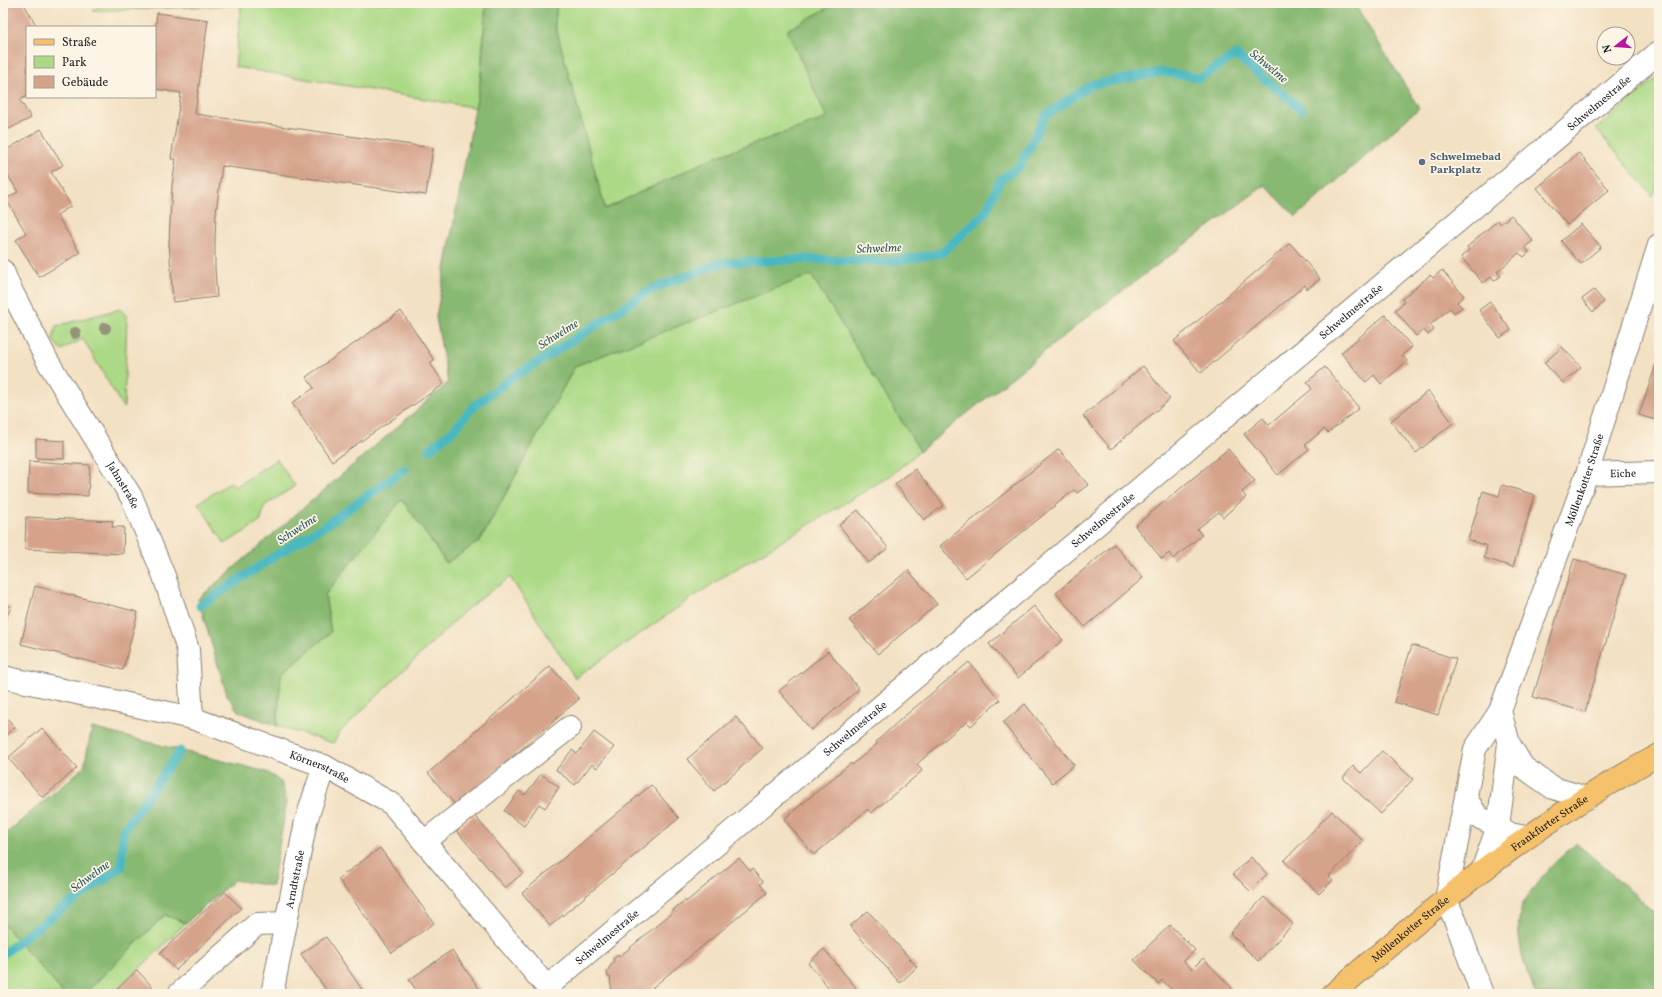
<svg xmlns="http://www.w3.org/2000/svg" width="1662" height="997" viewBox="0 0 1662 997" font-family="Vollkorn,serif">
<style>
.green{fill:#abd985;stroke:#647a50}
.forest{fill:#88b972;stroke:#526a47}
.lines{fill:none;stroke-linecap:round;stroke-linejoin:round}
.stream{stroke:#49b8c1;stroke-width:9}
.building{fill:#d5a38a}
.minor-casing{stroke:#887e70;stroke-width:24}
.major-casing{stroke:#887e70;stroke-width:24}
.minor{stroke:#fff;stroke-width:22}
.major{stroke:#f5c16b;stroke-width:22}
.tree{fill:#949479}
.service-dot{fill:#5c6f8a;stroke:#fcf5e5;stroke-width:1.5}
.labels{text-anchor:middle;stroke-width:3.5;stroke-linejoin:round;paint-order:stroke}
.street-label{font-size:11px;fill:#1c1c1c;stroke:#fcf5e5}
.service-label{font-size:11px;font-weight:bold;fill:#4e5e75;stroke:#fcf5e5;text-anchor:start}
.water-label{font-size:12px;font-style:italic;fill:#2e5a5e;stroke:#fcf5e5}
</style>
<rect width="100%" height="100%" fill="#fcf5e5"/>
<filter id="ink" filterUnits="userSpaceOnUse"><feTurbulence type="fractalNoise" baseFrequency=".025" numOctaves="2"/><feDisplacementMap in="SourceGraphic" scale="8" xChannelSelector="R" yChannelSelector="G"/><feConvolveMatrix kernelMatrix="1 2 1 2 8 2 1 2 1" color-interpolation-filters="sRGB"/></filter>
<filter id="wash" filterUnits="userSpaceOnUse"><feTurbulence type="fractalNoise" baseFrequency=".012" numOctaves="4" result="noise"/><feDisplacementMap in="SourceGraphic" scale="16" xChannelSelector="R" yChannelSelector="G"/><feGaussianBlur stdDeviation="0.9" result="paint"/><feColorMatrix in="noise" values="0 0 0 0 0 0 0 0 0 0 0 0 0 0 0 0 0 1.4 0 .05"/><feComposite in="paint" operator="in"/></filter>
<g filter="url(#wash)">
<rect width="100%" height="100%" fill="#f3e1c3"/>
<path class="green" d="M 99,3 L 486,3 L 478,108 L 235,67 L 241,5 L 93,11 L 99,7 Z
M 557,3 L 837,3 L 787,30 L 827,118 L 715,157 L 605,209 L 555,24 Z
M 1659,76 L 1659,180 L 1653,196 L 1596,129 Z
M 811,274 L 920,451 L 890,476 L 724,576 L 575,678 L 510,577 L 467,609 L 341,731 L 333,743 L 277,726 L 281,674 L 331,632 L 325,595 L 402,499 L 446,563 L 480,541 L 575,366 Z
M 120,309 L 127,316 L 124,409 L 83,339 L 61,350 L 53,340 L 56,326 Z
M 277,459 L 295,486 L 264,506 L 261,521 L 225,544 L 198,503 L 231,482 L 235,487 Z
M 165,915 L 186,923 L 114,994 L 84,994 Z
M 3,923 L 64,994 L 3,994 Z"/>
<path class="forest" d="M 486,3 L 557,3 L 555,24 L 605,209 L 715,157 L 827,118 L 787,30 L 837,3 L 1354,3 L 1419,108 L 1296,217 L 1265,185 L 1090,315 L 920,451 L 811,275 L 575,366 L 480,541 L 446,563 L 402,499 L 325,595 L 331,632 L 281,674 L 277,726 L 238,711 L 227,695 L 198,599 L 448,383 L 436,317 L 481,77 Z
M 92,728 L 267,772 L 281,782 L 287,801 L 272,886 L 234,880 L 186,923 L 165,915 L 84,994 L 64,994 L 3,923 L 3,836 L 84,767 Z
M 1577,843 L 1659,916 L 1659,994 L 1536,994 C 1524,967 1513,934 1522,905 C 1524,900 1528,896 1531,892 C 1544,872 1559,858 1577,843 Z"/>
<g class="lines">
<path class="stream" d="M 429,450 L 455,429 L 473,407 L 516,375 L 542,360 L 650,290 L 720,263 L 805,259 L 890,262 L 942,253 L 986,212 L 1000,180 L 1020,166 L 1045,116 L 1091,85 L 1162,72 L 1200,78 L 1236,55 L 1302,110
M 200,606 L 275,556 L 329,523 L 405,469
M 3,954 L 51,917 L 122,867 L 123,831 L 180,751"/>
</g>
<g id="blocks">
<path class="building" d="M 3,3 L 26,3 L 24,4 L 37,27 L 27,27 L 27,96 L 20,100 L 31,118 L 3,132 L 3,110 L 5,109 L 3,106 Z
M 157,13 L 208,20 L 195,114 L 433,148 L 426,195 L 222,166 L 216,213 L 215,240 L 215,268 L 217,297 L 173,302 L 169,242 L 172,185 L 176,159 L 171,159 L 181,93 L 155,89 L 155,32 Z
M 41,129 L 63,165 L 51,172 L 71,206 L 57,215 L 80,253 L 39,277 L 16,240 L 26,233 L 6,199 L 18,192 L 3,167 L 3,152 Z
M 1579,153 L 1609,190 L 1567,225 L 1537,188 Z
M 1511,215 L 1533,241 L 1525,247 L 1529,252 L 1524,257 L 1519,253 L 1497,272 L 1501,276 L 1494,281 L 1491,277 L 1483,283 L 1461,257 L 1469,250 L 1467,247 L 1498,220 L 1500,224 Z
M 1581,224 L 1601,247 L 1581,264 L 1561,241 Z
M 1290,243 L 1320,279 L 1307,289 L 1305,285 L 1201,373 L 1174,341 Z
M 1442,270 L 1464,296 L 1457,302 L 1462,307 L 1454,313 L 1450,308 L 1430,325 L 1434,330 L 1428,335 L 1424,330 L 1416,336 L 1395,310 L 1404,302 L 1402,299 L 1430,275 L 1433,278 Z
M 1594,290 L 1604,302 L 1593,312 L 1582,299 Z
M 1490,302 L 1511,330 L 1500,338 L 1479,310 Z
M 401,311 L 434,360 L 430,363 L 444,384 L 332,461 L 292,403 L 314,388 L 306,377 Z
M 1385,315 L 1412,347 L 1402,355 L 1407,361 L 1381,384 L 1374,375 L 1366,382 L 1341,353 Z
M 1562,347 L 1581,367 L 1563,383 L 1544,363 Z
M 1659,356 L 1659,421 L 1639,415 Z
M 1143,366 L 1170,399 L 1111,449 L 1083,416 Z
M 1325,367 L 1359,408 L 1328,433 L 1324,429 L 1305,445 L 1309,449 L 1278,475 L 1244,434 L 1263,418 L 1269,425 L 1312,389 L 1307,382 Z
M 1428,391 L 1453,423 L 1416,453 L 1391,421 Z
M 36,439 L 64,441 L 64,459 L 36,458 Z
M 1059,449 L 1088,485 L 1077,493 L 1074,490 L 966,578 L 940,546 Z
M 1228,449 L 1255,481 L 1242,492 L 1246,497 L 1223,517 L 1219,512 L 1197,529 L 1202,535 L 1173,559 L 1169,553 L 1162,559 L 1135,526 Z
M 29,461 L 90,465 L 88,496 L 28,493 Z
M 915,469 L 944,505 L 924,520 L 895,484 Z
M 1502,485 L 1535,495 L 1513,567 L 1484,558 L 1487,546 L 1468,540 L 1483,491 L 1499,496 Z
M 858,510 L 888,548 L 869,563 L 839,525 Z
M 26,517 L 113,521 L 112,527 L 124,527 L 123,554 L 25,549 Z
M 1114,544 L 1143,578 L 1085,627 L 1056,593 Z
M 1574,559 L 1626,575 L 1585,712 L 1533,697 Z
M 908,570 L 937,604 L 878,654 L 849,620 Z
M 35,586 L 138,612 L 123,670 L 21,644 Z
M 3,604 L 11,607 L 3,626 Z
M 1034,606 L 1063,640 L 1018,678 L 989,644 Z
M 1412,645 L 1456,659 L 1438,715 L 1394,702 Z
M 828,651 L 859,689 L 811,730 L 779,691 Z
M 969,662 L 1000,700 L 971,726 L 967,722 L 956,730 L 917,764 L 922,771 L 871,813 L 868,809 L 814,855 L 784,819 L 851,763 L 852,765 L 877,744 L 876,742 L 901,719 Z
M 550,666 L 579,699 L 456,806 L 428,773 Z
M 1025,704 L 1074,765 L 1052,783 L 1003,723 Z
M 3,714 L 15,727 L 3,738 Z
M 736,717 L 763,748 L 714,791 L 687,759 Z
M 42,728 L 77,768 L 43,798 L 8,758 Z
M 594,732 L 614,747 L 597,768 L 592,764 L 575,785 L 556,770 L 572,750 L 577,754 Z
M 1382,751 L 1413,779 L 1381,814 L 1343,778 L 1353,766 L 1361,773 Z
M 541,774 L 559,787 L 545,808 L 539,804 L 524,826 L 504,811 L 519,791 L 525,795 Z
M 651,785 L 679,818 L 550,926 L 522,893 Z
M 1332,811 L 1363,841 L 1329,876 L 1333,880 L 1319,894 L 1284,861 Z
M 474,815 L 523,873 L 505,888 L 456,830 Z
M 380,848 L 434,923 L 392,953 L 338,879 Z
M 1251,857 L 1267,874 L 1250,891 L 1233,874 Z
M 739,858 L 750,871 L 752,869 L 763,882 L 760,884 L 767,893 L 653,987 L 654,992 L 657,992 L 657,994 L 612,994 L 610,977 L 608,977 L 607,971 L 614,961 L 613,959 L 618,955 L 619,957 L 674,911 L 673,910 L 685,900 L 686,902 Z
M 225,892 L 241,908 L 176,970 L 160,953 Z
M 1264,897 L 1293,924 L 1258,961 L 1230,933 Z
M 868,911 L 917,967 L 900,983 L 850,926 Z
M 1170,925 L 1195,950 L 1184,961 L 1192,969 L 1203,958 L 1232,988 L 1226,994 L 1176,994 L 1162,980 L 1158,984 L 1134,960 Z
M 326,937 L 363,991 L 359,994 L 329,994 L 301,954 Z
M 824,949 L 861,994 L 834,994 L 808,963 Z
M 452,950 L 483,994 L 419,994 L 409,980 Z
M 137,970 L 154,989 L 148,994 L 112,994 Z"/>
</g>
</g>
<g filter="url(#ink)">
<use href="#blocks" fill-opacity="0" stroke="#887e70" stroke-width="1"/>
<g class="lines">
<defs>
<g id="minor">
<path id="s1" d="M 3,271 L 8,284 L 48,362 L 132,498 L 164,576 L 188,650 L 192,718"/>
<path id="s2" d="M 1587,474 L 1659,472"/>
<path id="s3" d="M 3,677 L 192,718 L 324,766 L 392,804 L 547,987 L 550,994"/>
<path d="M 1500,711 L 1509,744 L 1523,767 L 1553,788 L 1587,798"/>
<path d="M 1466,798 L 1478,817 L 1498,826 L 1510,834 L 1526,837"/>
<path d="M 424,842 L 570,727"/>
<path d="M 1483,868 L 1498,826 L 1509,744"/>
<path id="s4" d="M 547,987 L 1659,52"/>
<path d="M 179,994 L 257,924 L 286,923"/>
<path id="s5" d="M 272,994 L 306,821 L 324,766"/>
<path id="s6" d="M 1482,994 L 1456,922 L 1446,900 L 1475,749 L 1500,711 L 1587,474 L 1659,245"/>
</g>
<g id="major">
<path id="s7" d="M 1333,994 C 1435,905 1540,819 1659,755"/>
</g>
</defs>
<use href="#minor" class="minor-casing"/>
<use href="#major" class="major-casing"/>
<use href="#minor" class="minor"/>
<use href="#major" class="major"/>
</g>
<g class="tree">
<circle cx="105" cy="328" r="6"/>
<circle cx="75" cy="333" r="6"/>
</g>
</g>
<circle class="service-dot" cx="1422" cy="162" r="4"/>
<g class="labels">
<g class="street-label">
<text dy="4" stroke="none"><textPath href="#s4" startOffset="1374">Schwelmestraße</textPath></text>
<text dy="4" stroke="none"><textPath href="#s4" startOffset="1050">Schwelmestraße</textPath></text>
<text dy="4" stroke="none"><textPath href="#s2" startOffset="36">Eiche</textPath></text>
<text dy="4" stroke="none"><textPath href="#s6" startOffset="546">Möllenkotter Straße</textPath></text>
<text dy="4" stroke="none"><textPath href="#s1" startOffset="246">Jahnstraße</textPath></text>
<text dy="4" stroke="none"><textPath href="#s4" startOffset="726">Schwelmestraße</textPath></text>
<text dy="4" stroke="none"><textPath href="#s4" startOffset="402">Schwelmestraße</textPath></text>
<text dy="4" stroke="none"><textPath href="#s3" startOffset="330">Körnerstraße</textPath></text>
<text dy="4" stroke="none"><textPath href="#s7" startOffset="276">Frankfurter Straße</textPath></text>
<text dy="4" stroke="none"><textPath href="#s5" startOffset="117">Arndtstraße</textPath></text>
<text dy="4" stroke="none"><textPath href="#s7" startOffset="101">Möllenkotter Straße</textPath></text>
<text dy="4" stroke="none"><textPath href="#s4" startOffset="78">Schwelmestraße</textPath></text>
</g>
<g class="service-label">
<text x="1430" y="160">Schwelmebad<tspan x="1430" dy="13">Parkplatz</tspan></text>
</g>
<g class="water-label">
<text transform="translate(1269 66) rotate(40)" y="4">Schwelme</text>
<text transform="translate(879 248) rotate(-2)" y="4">Schwelme</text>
<text transform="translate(558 334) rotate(-32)" y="4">Schwelme</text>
<text transform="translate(297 529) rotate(-33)" y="4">Schwelme</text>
<text transform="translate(90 876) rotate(-36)" y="4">Schwelme</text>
</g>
</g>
<rect width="1662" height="997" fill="none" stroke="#fcf5e5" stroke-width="16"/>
<rect x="26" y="26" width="130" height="72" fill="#fcf5e5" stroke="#a29e95"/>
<rect x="34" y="39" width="20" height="6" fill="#f5c16b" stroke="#a29e95"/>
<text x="62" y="46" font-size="12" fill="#1c1c1c">Straße</text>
<rect x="34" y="56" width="20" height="12" fill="#abd985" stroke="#a29e95"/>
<text x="62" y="66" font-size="12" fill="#1c1c1c">Park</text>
<rect x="34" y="76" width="20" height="12" fill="#d5a38a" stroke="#a29e95"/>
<text x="62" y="86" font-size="12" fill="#1c1c1c">Gebäude</text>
<g transform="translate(1616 46) rotate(253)"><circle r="19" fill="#fcf5e5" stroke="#a29e95"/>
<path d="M0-3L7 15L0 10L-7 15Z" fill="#b5179e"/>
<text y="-6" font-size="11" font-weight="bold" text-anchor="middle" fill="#1c1c1c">N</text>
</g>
</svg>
